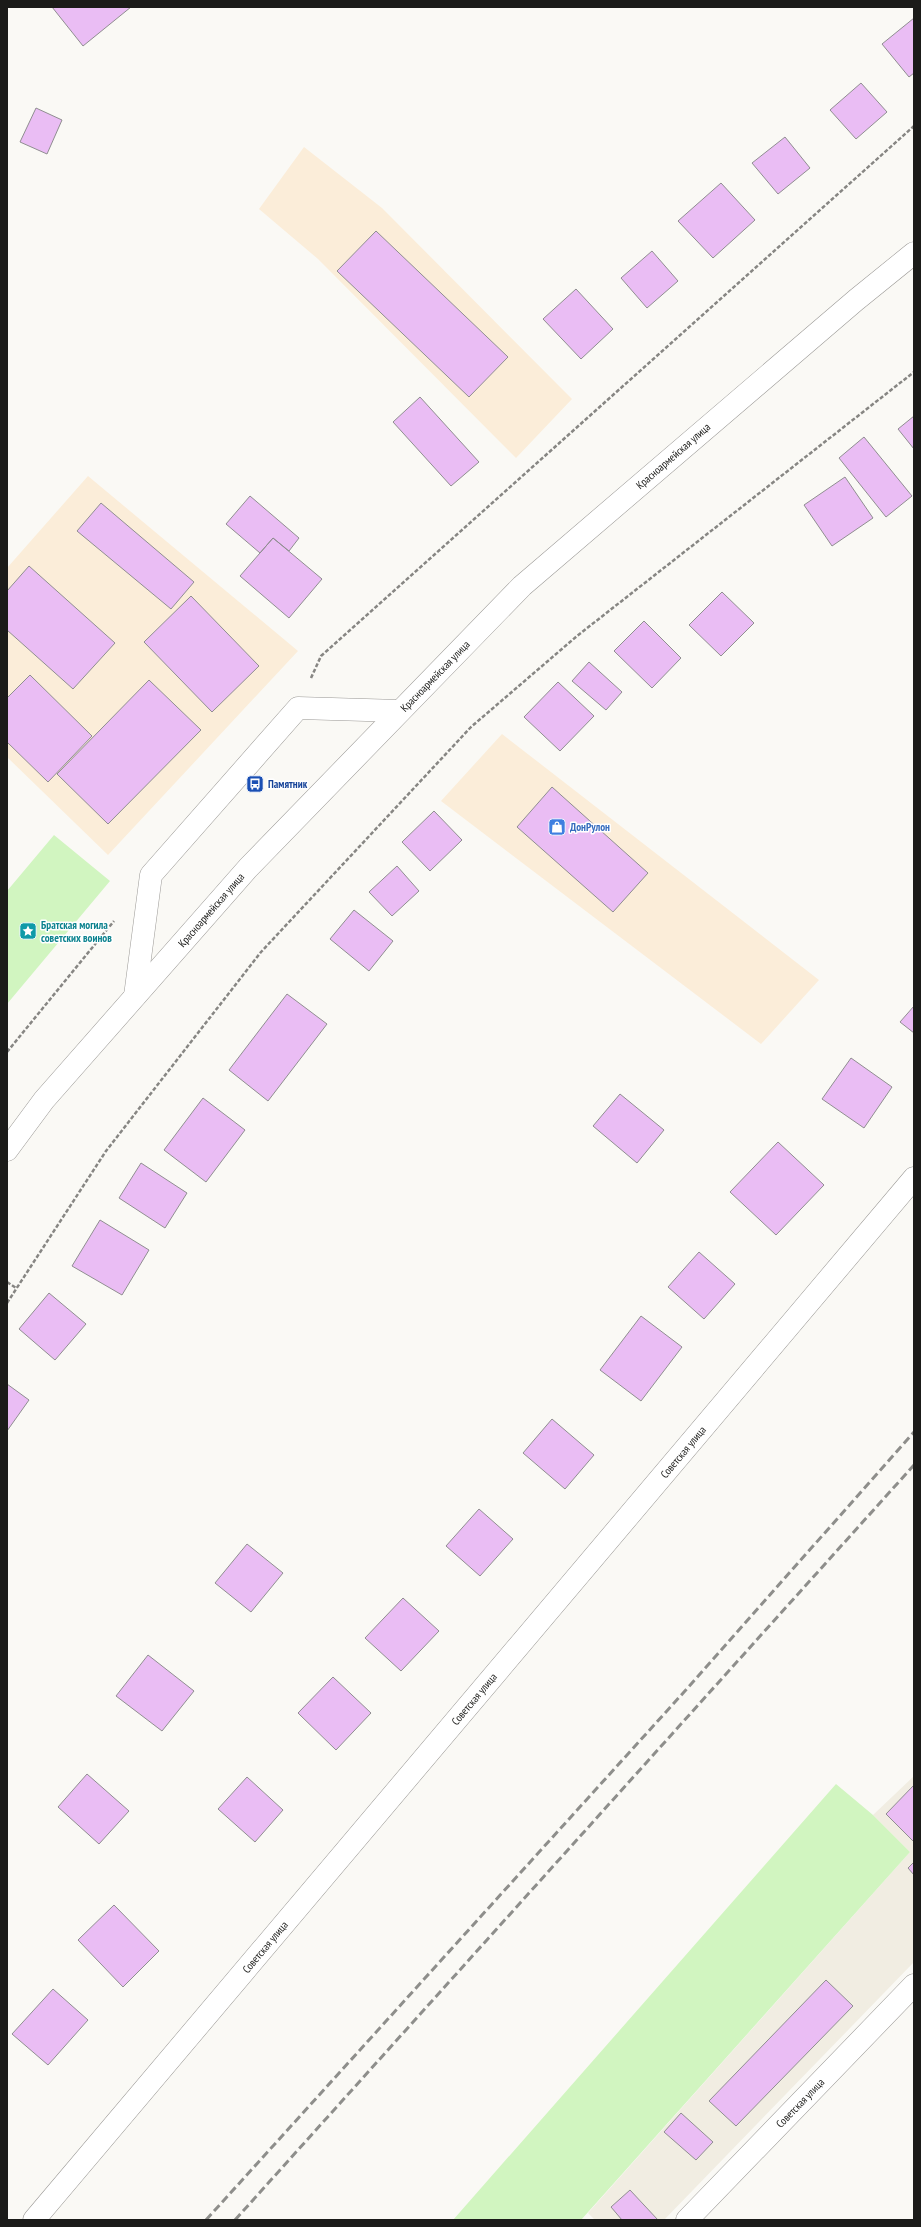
<svg xmlns="http://www.w3.org/2000/svg" width="921" height="2227" viewBox="0 0 921 2227" font-family="'PT Sans Narrow',sans-serif">
<style>
.commercial{fill:#fbedd9}
.built{fill:#f1ede2}
.green{fill:#d1f5c0}
.building{fill:#eabdf4;stroke:#908e91}
.lines{fill:none;stroke-linecap:round;stroke-linejoin:round}
.minor-casing{stroke:#9a9895;stroke-width:23}
.major-casing{stroke:#9a9895;stroke-width:23}
.path{stroke:#878683;stroke-width:2.5;stroke-dasharray:4 2;stroke-linecap:butt}
.minor{stroke:#fff;stroke-width:22}
.major{stroke:#fff;stroke-width:22}
.rail{stroke:#8e8e8b;stroke-width:3;stroke-dasharray:8 4;stroke-linecap:butt}
.labels{text-anchor:middle;stroke-width:3;stroke-linejoin:round;paint-order:stroke}
.street-label{font-size:11px;fill:#1b1b19;stroke:#fff}
.transit-label{font-size:11px;font-weight:bold;fill:#164399;stroke:#fff;text-anchor:start}
.shop-label{font-size:11px;font-weight:bold;fill:#366cbe;stroke:#fff;text-anchor:start}
.culture-label{font-size:11px;font-weight:bold;fill:#0d838f;stroke:#fff;text-anchor:start}
</style>
<rect width="100%" height="100%" fill="#faf9f5"/>
<path class="commercial" d="M 304,147 L 382,208 L 572,399 L 516,458 L 318,259 L 259,209 Z
M 88,476 L 298,651 L 108,855 L 7,757 L 7,568 Z
M 502,734 L 819,980 L 761,1044 L 441,801 Z"/>
<path class="built" d="M 914,1776 L 914,1962 L 664,2220 L 595,2220 L 588,2213 L 910,1852 L 873,1815 Z"/>
<path class="green" d="M 54,835 L 110,881 L 7,1004 L 7,891 Z
M 836,1784 L 873,1815 L 910,1852 L 581,2220 L 453,2220 Z"/>
<path class="building" d="M 52,7 L 131,7 L 83,46 Z
M 914,18 L 914,73 L 909,77 L 882,44 Z
M 861,83 L 887,112 L 856,139 L 830,110 Z
M 36,108 L 62,120 L 47,154 L 20,142 Z
M 785,137 L 810,168 L 778,194 L 752,163 Z
M 721,183 L 755,220 L 713,258 L 678,221 Z
M 376,231 L 508,357 L 469,397 L 337,271 Z
M 652,251 L 678,281 L 647,308 L 621,278 Z
M 576,289 L 613,329 L 581,359 L 543,319 Z
M 420,397 L 479,462 L 451,486 L 393,422 Z
M 914,416 L 914,449 L 898,429 Z
M 864,437 L 912,496 L 886,517 L 839,458 Z
M 845,477 L 873,518 L 832,546 L 804,505 Z
M 250,496 L 299,538 L 289,551 L 273,538 L 260,553 L 226,524 Z
M 101,503 L 194,582 L 171,609 L 77,531 Z
M 273,538 L 322,579 L 289,618 L 240,576 Z
M 29,566 L 115,643 L 73,689 L 7,630 L 7,591 Z
M 722,592 L 754,623 L 721,656 L 689,625 Z
M 191,596 L 259,666 L 212,712 L 144,642 Z
M 644,621 L 681,658 L 652,688 L 614,651 Z
M 589,662 L 622,692 L 606,710 L 572,681 Z
M 30,675 L 92,736 L 48,782 L 7,742 L 7,698 Z
M 149,680 L 201,730 L 108,824 L 57,774 Z
M 558,682 L 594,716 L 560,751 L 524,717 Z
M 552,787 L 648,873 L 613,912 L 517,827 Z
M 434,811 L 462,840 L 430,871 L 402,842 Z
M 397,866 L 419,891 L 392,916 L 369,892 Z
M 354,910 L 393,941 L 369,971 L 330,939 Z
M 287,994 L 327,1024 L 268,1101 L 229,1070 Z
M 914,1006 L 914,1033 L 900,1022 Z
M 851,1058 L 892,1087 L 864,1128 L 822,1099 Z
M 620,1094 L 664,1130 L 637,1163 L 593,1126 Z
M 203,1098 L 245,1130 L 206,1182 L 164,1150 Z
M 778,1142 L 824,1185 L 776,1235 L 730,1192 Z
M 141,1163 L 187,1193 L 165,1228 L 119,1198 Z
M 100,1220 L 149,1250 L 122,1295 L 72,1266 Z
M 699,1252 L 735,1284 L 704,1319 L 668,1287 Z
M 49,1293 L 86,1324 L 55,1360 L 19,1329 Z
M 641,1316 L 682,1347 L 641,1401 L 600,1370 Z
M 7,1384 L 29,1400 L 7,1431 Z
M 552,1419 L 594,1455 L 565,1489 L 523,1453 Z
M 479,1509 L 513,1539 L 480,1576 L 446,1546 Z
M 247,1544 L 283,1573 L 251,1612 L 215,1583 Z
M 403,1598 L 439,1631 L 401,1671 L 365,1638 Z
M 148,1655 L 194,1691 L 162,1731 L 116,1696 Z
M 333,1677 L 371,1713 L 336,1750 L 298,1713 Z
M 87,1774 L 129,1811 L 99,1844 L 58,1807 Z
M 247,1777 L 283,1810 L 255,1842 L 218,1809 Z
M 914,1785 L 914,1842 L 886,1814 Z
M 914,1862 L 914,1875 L 908,1868 Z
M 114,1905 L 159,1951 L 123,1987 L 78,1940 Z
M 826,1980 L 853,2006 L 736,2126 L 709,2101 Z
M 53,1989 L 88,2020 L 48,2065 L 12,2034 Z
M 681,2113 L 713,2142 L 696,2160 L 664,2132 Z
M 630,2190 L 658,2220 L 622,2220 L 611,2207 Z"/>
<g class="lines">
<defs>
<path id="minor" d="M 135,996 L 151,875 L 298,708 L 400,711
M 34,2220 L 914,1178
M 687,2220 L 914,1985"/>
<path id="major" d="M 7,1150 L 44,1100 L 248,868 L 522,586 L 856,300 L 914,253"/>
</defs>
<use href="#minor" class="minor-casing"/>
<use href="#major" class="major-casing"/>
<path class="path" d="M 311,678 L 321,656 L 914,126
M 7,1052 L 114,921
M 7,1282 L 16,1288
M 7,1303 L 106,1151 L 261,952 L 471,727 L 577,636 L 914,372"/>
<use href="#minor" class="minor"/>
<use href="#major" class="major"/>
<path class="rail" d="M 206,2220 L 684,1692 L 914,1432
M 235,2220 L 914,1465"/>
</g>
<defs>
<symbol id="bus-square" viewBox="-11 -11 22 22"><rect x="-9" y="-9" width="18" height="18" rx="4" fill="#1a4fb4" stroke="#fff"/><path d="M-5-6H5V4H4V6H2V4H-2V6H-4V4H-5ZM-3.5-4V0h7V-4ZM-3.5 1.2v1.5H-2V1.2ZM2 1.2v1.5H3.5V1.2Z" fill="#fff"/></symbol>
<symbol id="shop-square" viewBox="-11 -11 22 22"><rect x="-9" y="-9" width="18" height="18" rx="4" fill="#3f7fe0" stroke="#fff"/><path d="M-5-2.5h2.3a2.7 3.5 0 0 1 5.4 0H5L5.5 6h-11ZM-1.5-2.5h3a1.5 2.3 0 0 0-3 0Z" fill="#fff"/></symbol>
<symbol id="sight-square" viewBox="-11 -11 22 22"><rect x="-9" y="-9" width="18" height="18" rx="4" fill="#0f9aa8" stroke="#fff"/><path d="M0-6L1.8-2.2L6-1.7L2.9 1.2L3.7 5.4L0 3.3L-3.7 5.4L-2.9 1.2L-6-1.7L-1.8-2.2Z" fill="#fff"/></symbol>
</defs>
<g fill-rule="evenodd">
<use href="#bus-square" x="245" y="774" width="20" height="20"/>
<use href="#shop-square" x="547" y="817" width="20" height="20"/>
<use href="#sight-square" x="18" y="921" width="20" height="20"/>
</g>
<g class="labels">
<g class="street-label">
<text transform="translate(673 456) rotate(-41)" y="4">Красноармейская улица</text>
<text transform="translate(435 676) rotate(-46)" y="4">Красноармейская улица</text>
<text transform="translate(211 910) rotate(-49)" y="4">Красноармейская улица</text>
<text transform="translate(683 1452) rotate(-50)" y="4">Советская улица</text>
<text transform="translate(474 1699) rotate(-50)" y="4">Советская улица</text>
<text transform="translate(265 1947) rotate(-50)" y="4">Советская улица</text>
<text transform="translate(800 2103) rotate(-46)" y="4">Советская улица</text>
</g>
<g class="transit-label">
<text x="268" y="788">Памятник</text>
</g>
<g class="shop-label">
<text x="570" y="831">ДонРулон</text>
</g>
<g class="culture-label">
<text x="41" y="929">Братская могила<tspan x="41" dy="13">советских воинов</tspan></text>
</g>
</g>
<rect width="921" height="2227" fill="none" stroke="#1b1b19" stroke-width="16"/>
</svg>
